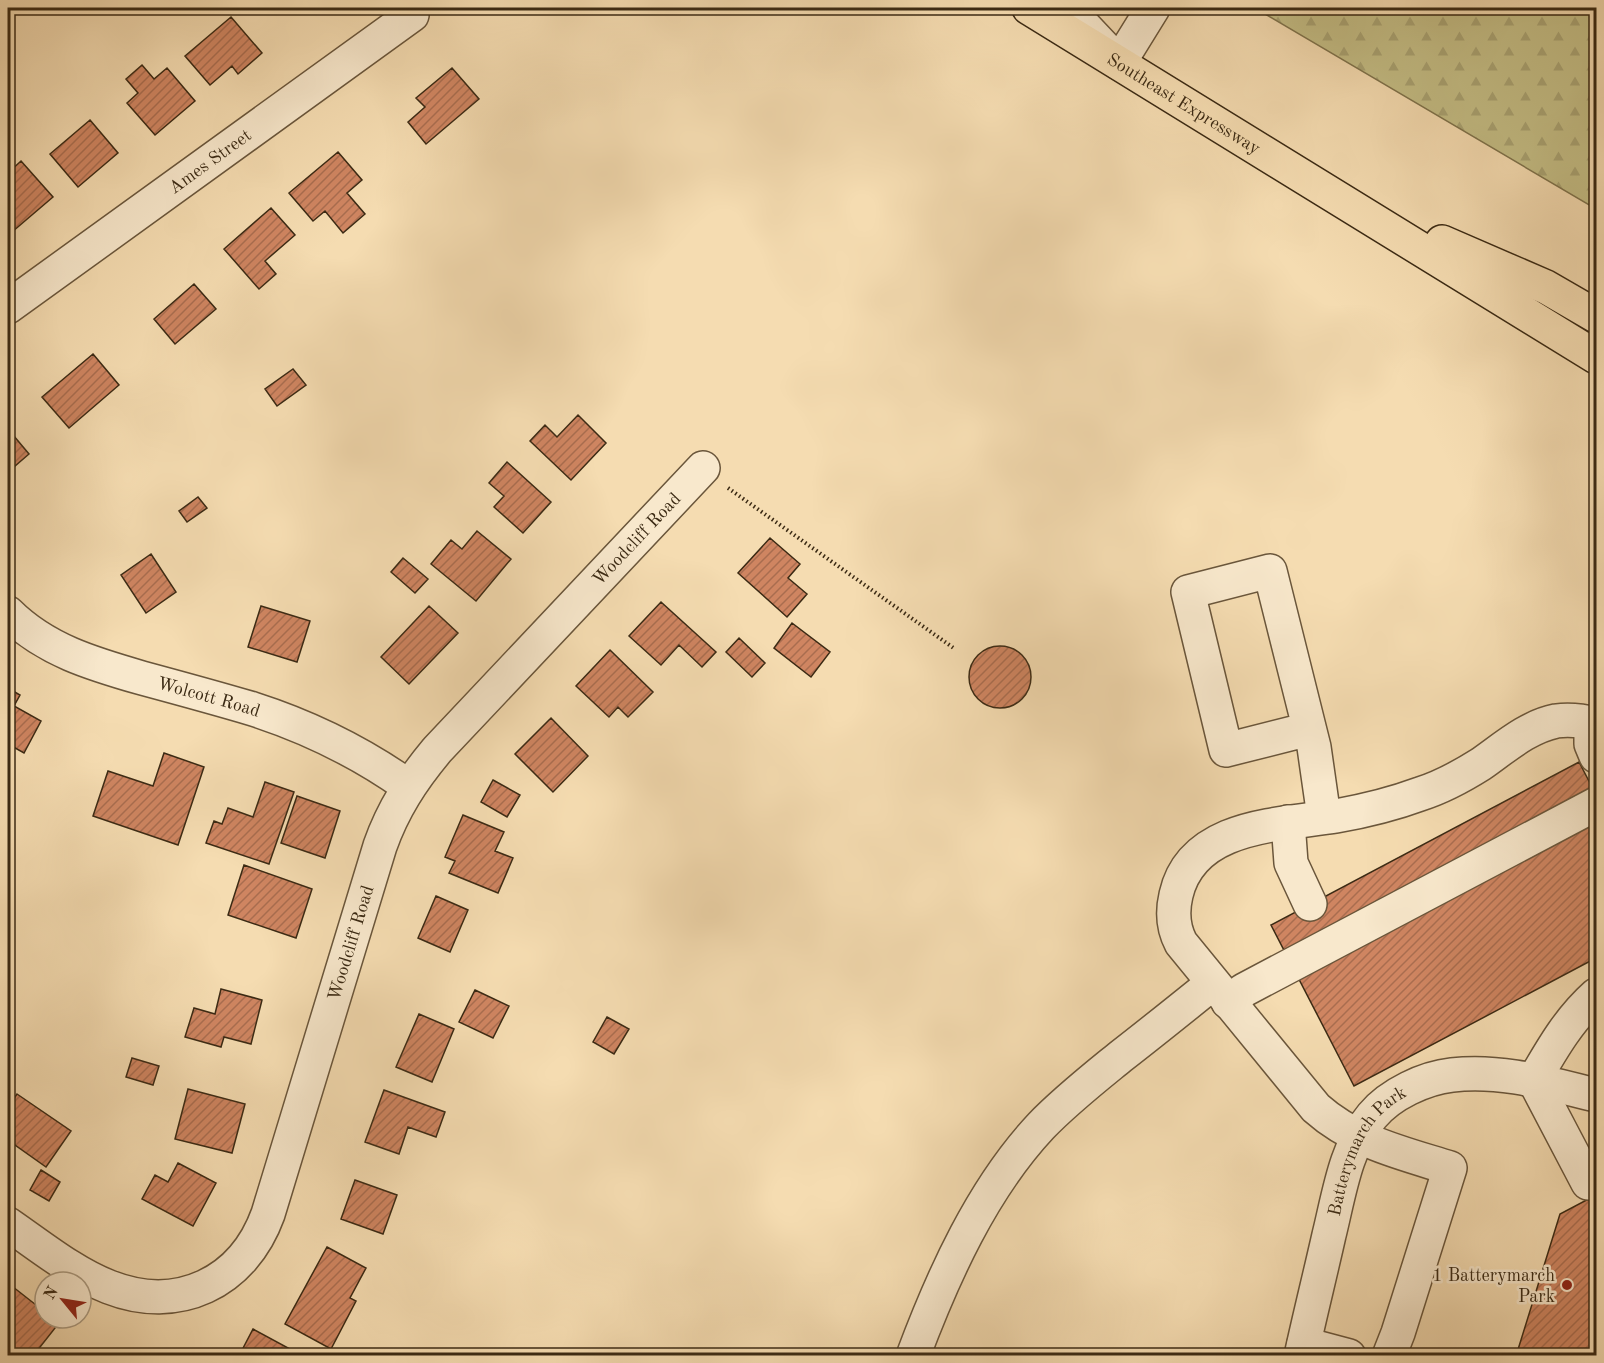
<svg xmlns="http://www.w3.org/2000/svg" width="1604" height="1363" viewBox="0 0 1604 1363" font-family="'Old Standard TT',serif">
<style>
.forest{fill:url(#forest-firs);stroke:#80744d;stroke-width:1.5}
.building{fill:url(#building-hatch);stroke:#3b2a14;stroke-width:1.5}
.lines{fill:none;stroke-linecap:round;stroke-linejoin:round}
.minor-casing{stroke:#6a563b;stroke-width:36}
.highway-casing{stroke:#3b2a14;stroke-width:36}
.path{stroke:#3b2a14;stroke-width:4;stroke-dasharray:1.5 3;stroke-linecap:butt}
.minor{stroke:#f8e8cc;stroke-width:33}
.highway{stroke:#f5dcb1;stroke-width:33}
.poi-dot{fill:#8f2418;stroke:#f8e8cc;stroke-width:2}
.labels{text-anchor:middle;stroke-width:5;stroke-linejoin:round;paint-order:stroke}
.street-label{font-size:18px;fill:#3b2a14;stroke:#f8e8cc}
.poi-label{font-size:18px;fill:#3b2a14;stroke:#f8e8cc;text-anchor:end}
</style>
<defs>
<pattern id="forest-firs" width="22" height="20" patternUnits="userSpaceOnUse" patternTransform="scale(1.5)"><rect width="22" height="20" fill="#c4be86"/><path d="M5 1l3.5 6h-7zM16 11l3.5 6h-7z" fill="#a9a373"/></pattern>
<pattern id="building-hatch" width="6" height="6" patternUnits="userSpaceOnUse" patternTransform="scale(1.5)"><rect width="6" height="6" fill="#cf8561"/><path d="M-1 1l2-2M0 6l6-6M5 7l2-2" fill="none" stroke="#a96d4f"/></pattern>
</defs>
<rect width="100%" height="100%" fill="#f5dcb1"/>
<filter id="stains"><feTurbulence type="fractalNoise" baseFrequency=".00333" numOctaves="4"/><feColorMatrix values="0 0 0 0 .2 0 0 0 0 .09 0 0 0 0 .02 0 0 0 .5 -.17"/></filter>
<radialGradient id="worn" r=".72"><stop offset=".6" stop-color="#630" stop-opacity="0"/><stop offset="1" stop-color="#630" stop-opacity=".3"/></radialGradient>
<path class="forest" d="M 1255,8 L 1596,8 L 1596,209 Z"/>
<path class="building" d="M 321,8 L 333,8 L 326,14 Z
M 231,17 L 262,53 L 238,74 L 232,66 L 210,85 L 185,56 Z
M 142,65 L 154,79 L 167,68 L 195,101 L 155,135 L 127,103 L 138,93 L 126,79 Z
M 452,68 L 479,99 L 426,144 L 408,122 L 425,107 L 416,98 Z
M 90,120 L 118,153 L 78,187 L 50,154 Z
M 338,152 L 362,180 L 347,193 L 365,214 L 343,233 L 325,211 L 313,221 L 289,193 Z
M 21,161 L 53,197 L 12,232 L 8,227 L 8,173 Z
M 271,208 L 295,235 L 265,261 L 276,274 L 259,289 L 224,249 Z
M 194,284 L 216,309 L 175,344 L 154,319 Z
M 93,354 L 119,385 L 69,428 L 42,397 Z
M 293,369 L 306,385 L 277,406 L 265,389 Z
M 578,415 L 606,443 L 571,480 L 530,441 L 545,425 L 557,437 Z
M 8,429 L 29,454 L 8,472 Z
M 507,462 L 551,502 L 523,533 L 494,507 L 504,496 L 489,483 Z
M 198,497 L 207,508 L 187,522 L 179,511 Z
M 477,531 L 511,559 L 476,601 L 431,564 L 451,540 L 462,549 Z
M 770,538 L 800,564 L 788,578 L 807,594 L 787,617 L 738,573 Z
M 151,554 L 176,592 L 146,613 L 121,575 Z
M 403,558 L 428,579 L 415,593 L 391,572 Z
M 661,602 L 716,652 L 702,667 L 679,645 L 661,665 L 629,636 Z
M 261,606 L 310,621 L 297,662 L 248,647 Z
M 429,606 L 458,633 L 409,684 L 381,657 Z
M 792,623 L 830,652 L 811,677 L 774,648 Z
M 739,638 L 765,663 L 752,677 L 726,652 Z
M969 677a31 31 0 1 1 62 0a31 31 0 1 1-62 0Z
M 610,650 L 653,692 L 628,717 L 618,707 L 609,717 L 576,686 Z
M 8,688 L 20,695 L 14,706 L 41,721 L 24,753 L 8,744 Z
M 551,718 L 588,756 L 553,792 L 515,754 Z
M 164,753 L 204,767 L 178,845 L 93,816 L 108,771 L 153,786 Z
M 1579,762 L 1591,785 L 1596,782 L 1596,958 L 1354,1086 L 1271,925 Z
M 493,780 L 520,795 L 507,817 L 481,802 Z
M 265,782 L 294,792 L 269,864 L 206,843 L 214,821 L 222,824 L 228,808 L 253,817 Z
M 297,796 L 340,811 L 325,858 L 281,843 Z
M 463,815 L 504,832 L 495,851 L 513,858 L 498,893 L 449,873 L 455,861 L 445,857 Z
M 244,865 L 312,889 L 296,938 L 228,915 Z
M 436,896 L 468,910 L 450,952 L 418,938 Z
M 221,989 L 262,1000 L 251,1044 L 224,1037 L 221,1047 L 185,1037 L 194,1008 L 215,1014 Z
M 475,990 L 509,1006 L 493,1038 L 459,1022 Z
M 419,1014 L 454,1029 L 432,1082 L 396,1067 Z
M 607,1017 L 629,1029 L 614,1054 L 593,1042 Z
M 132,1058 L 159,1066 L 153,1085 L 126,1077 Z
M 188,1089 L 245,1104 L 232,1153 L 175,1139 Z
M 384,1090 L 445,1112 L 436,1137 L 408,1127 L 399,1154 L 365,1142 Z
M 17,1094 L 71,1131 L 46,1167 L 8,1140 L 8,1107 Z
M 178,1163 L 216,1183 L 193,1226 L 142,1199 L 155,1175 L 168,1182 Z
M 41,1170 L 60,1182 L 49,1201 L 30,1190 Z
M 355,1180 L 397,1195 L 383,1234 L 341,1219 Z
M 1596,1195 L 1596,1356 L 1516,1356 L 1560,1214 Z
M 327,1247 L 366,1268 L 350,1298 L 356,1301 L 331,1349 L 285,1324 Z
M 8,1283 L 45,1312 L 45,1318 L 52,1318 L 59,1323 L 33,1356 L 20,1356 L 12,1349 L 8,1355 Z
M 253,1329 L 290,1349 L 286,1356 L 243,1356 L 240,1354 Z"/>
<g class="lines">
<defs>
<g id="minor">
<path d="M 1067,8 L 1119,63 L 1153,8"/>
<path id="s1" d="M 8,307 L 412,15"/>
<path id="s2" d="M 8,613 C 45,650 93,664 142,678 C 179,688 216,698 253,709 C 309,727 360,752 408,786"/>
<path d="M 1591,723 L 1591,744 L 1596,756"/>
<path d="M 1309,729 L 1226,750 L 1188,592 L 1270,571 L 1314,747 L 1324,817"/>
<path d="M 1288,822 L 1291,863 L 1310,904"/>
<path d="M 1228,1002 L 1244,990 L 1596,804"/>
<path d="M 1534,1080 L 1588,1183"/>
<path d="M 1534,1080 C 1552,1049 1569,1019 1596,995"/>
<path id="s3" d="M 8,1224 C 40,1246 73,1273 109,1287 C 178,1314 243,1283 268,1214 L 380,846 C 393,809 412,780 437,750 L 703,468"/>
<path d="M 1304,1344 L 1349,1356"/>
<path d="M 913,1356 C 943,1276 982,1189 1041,1126 C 1065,1101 1093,1079 1120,1057 C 1151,1033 1182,1008 1213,983"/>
<path id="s4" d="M 1301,1356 C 1310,1315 1320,1275 1329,1235 C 1339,1195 1345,1148 1372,1116 C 1390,1094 1425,1078 1452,1075 C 1501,1069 1550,1084 1596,1095"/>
<path d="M 1389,1356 L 1398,1333 L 1450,1168 C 1402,1153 1354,1142 1316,1108 L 1181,943 C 1173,928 1172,912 1176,895 C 1192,824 1280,825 1336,816 C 1364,811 1393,804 1420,794 C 1442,787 1462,776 1481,764 C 1504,748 1527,727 1556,721 C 1569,719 1584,721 1596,724"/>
</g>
<g id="highway">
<path id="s5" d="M 1029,8 L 1596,357"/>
<path d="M 1442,242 L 1546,287 L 1596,316"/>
</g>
</defs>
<use href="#minor" class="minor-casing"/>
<use href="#highway" class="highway-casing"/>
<path class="path" d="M 728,488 L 955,649"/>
<use href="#minor" class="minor"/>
<use href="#highway" class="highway"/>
</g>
<circle class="poi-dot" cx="1567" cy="1285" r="6"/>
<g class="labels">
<g class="street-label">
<text dy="6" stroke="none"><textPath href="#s5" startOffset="182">Southeast Expressway</textPath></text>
<text dy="6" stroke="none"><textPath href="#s1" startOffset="249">Ames Street</textPath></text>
<text dy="6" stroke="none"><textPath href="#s3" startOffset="1104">Woodcliff Road</textPath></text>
<text dy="6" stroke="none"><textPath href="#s2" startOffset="220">Wolcott Road</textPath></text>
<text dy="6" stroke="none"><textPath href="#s3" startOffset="600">Woodcliff Road</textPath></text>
<text dy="6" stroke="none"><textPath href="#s4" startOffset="219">Batterymarch Park</textPath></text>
</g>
<g class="poi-label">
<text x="1555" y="1281">1 Batterymarch<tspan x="1555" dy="21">Park</tspan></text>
</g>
</g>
<rect width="1604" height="1363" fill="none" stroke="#f5dcb1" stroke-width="30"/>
<rect x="9" y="9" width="1586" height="1345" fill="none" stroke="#3b2a14" stroke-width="3"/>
<rect x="15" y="15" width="1574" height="1333" fill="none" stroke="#3b2a14" stroke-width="1.5"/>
<g transform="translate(63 1300) rotate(300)"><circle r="28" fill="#f8e8cc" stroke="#ac9c82" stroke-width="1.5"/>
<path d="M0-4.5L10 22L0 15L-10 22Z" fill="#8f2418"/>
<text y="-9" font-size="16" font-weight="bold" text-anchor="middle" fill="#3b2a14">N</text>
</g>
<rect width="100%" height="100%" filter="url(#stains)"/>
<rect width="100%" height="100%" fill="url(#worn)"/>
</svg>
